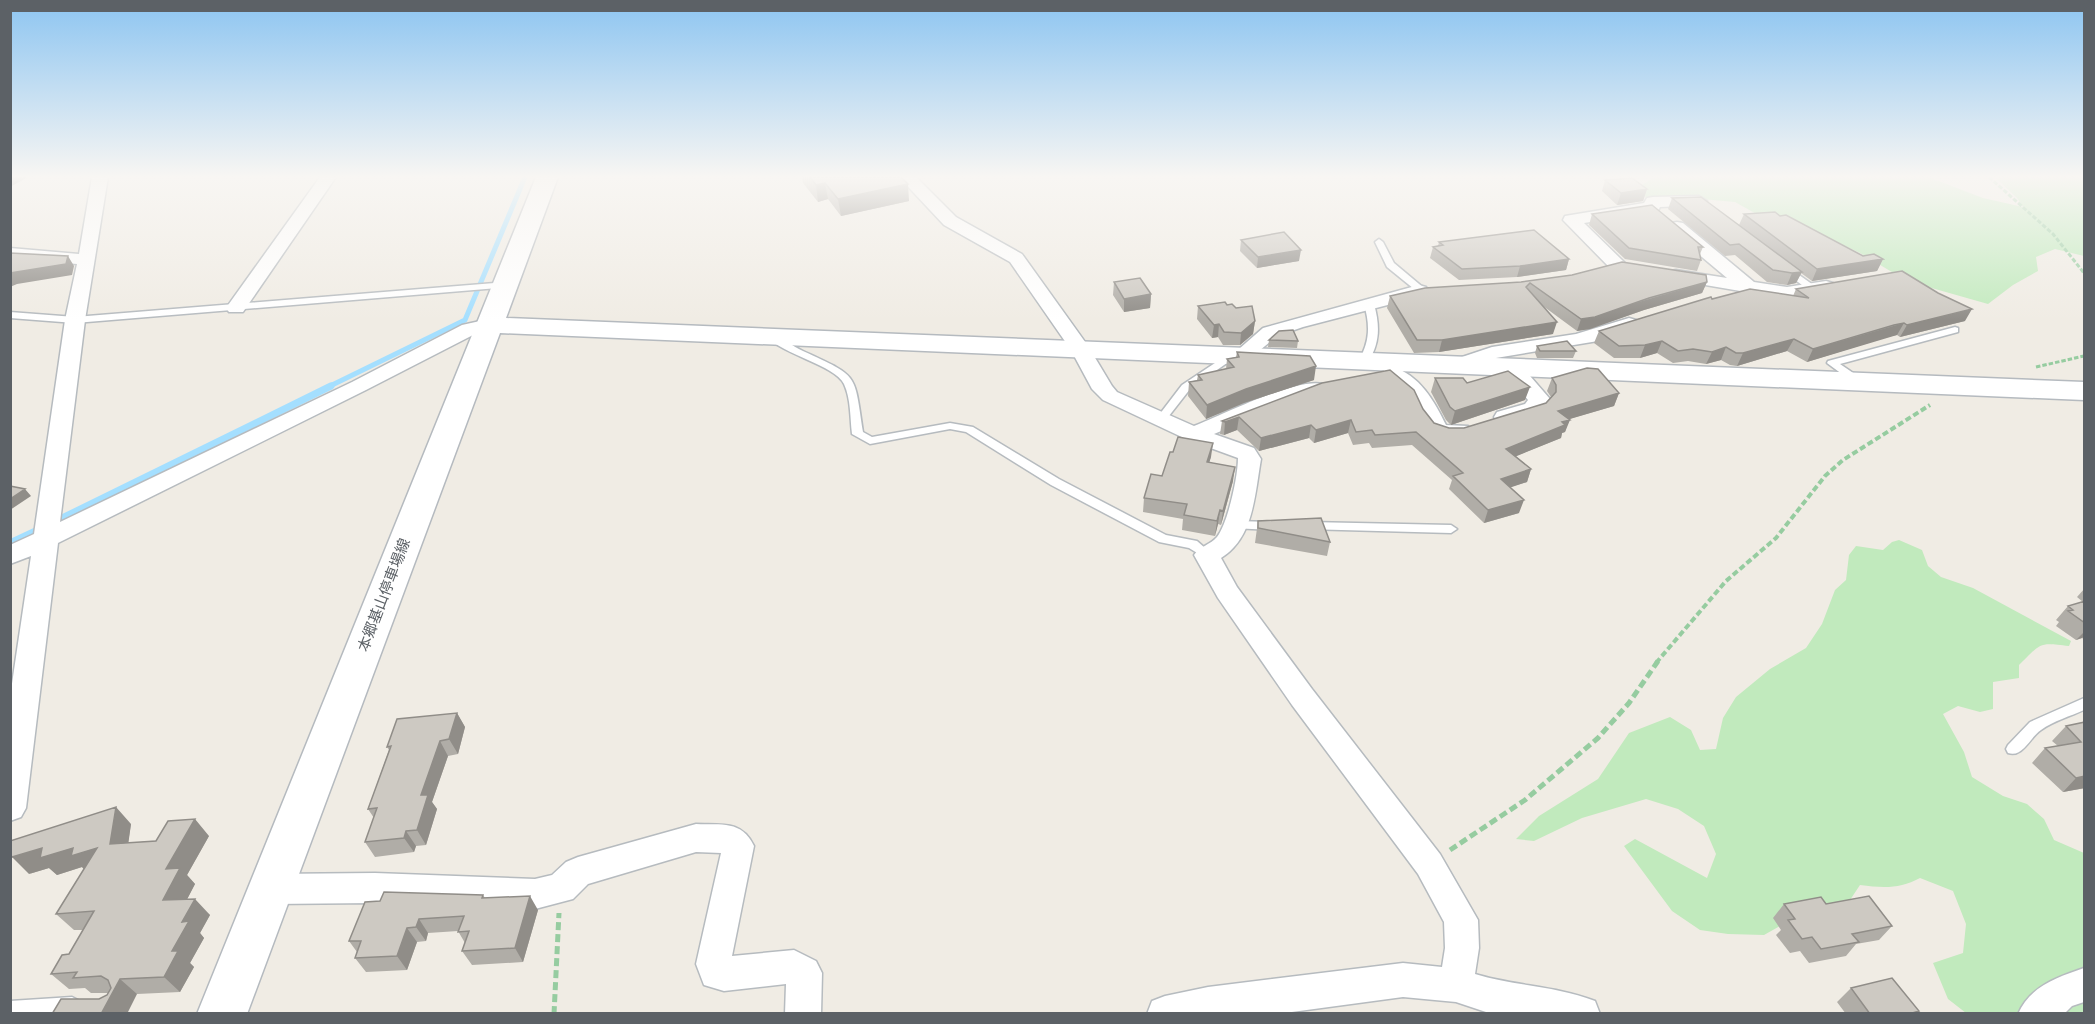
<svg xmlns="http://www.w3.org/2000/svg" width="2095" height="1024" viewBox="0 0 2095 1024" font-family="'Fira Sans','Noto Sans JP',sans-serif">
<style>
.green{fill:#c1eabd}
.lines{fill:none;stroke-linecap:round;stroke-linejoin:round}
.stream-far1{stroke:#a4dfff;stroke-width:5}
.stream{stroke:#a4dfff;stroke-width:7}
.lane-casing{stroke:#b6bbbf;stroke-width:3}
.street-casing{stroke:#b6bbbf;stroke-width:3}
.secondary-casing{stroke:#b5babf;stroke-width:3}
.path-far2{stroke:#96cca0;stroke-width:3;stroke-dasharray:4.5 2;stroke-linecap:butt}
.path-far1{stroke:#96cca0;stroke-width:4;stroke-dasharray:6 3;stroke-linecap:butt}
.path{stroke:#96cca0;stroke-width:5;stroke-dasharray:8 4;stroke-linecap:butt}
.lane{fill:#fff;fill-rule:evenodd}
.street{fill:#fff;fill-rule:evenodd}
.secondary{fill:#fff;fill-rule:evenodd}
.wall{fill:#b0ada7}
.shaded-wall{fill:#908d88}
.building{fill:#cdc9c2;stroke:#908d88;stroke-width:1.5}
.labels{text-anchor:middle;stroke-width:6;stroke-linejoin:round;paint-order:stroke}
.street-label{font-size:15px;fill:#5c6166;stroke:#fff}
</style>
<rect width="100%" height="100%" fill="#f0ece4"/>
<path class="green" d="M 1656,177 L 1928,177 L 1983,198 L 2023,207 L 2017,198 L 1995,177 L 2084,177 L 2084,256 L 2055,249 L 2036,257 L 2038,271 L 2013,285 L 1988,304 L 1907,281 L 1860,253 L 1822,235 L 1760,216 L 1735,202 L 1701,199 L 1650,200 L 1634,189 Z
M 1899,540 L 1922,550 L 1928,566 L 1941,577 L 1973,588 L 2071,641 L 2069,646 C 2037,642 2042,643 2019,665 L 2019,678 L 1993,682 L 1993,709 L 1980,712 L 1958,706 L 1943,714 L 1964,752 L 1972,777 L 2003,796 L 2027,804 L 2044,819 L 2054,840 L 2084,853 L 2084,1013 L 1966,1013 L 1948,999 L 1933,963 L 1963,953 L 1966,924 L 1953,891 L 1920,878 C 1900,889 1883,888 1860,885 L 1842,912 L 1794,918 L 1764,935 L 1728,934 L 1700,930 L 1672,911 L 1624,846 L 1635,839 L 1707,878 L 1716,854 L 1704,826 L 1678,809 L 1646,799 L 1582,818 L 1534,841 L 1516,839 L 1539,816 L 1598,779 L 1629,733 L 1670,717 L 1691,730 L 1700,750 L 1716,749 L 1723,718 L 1736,697 L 1770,669 L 1806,648 L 1822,624 L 1835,590 L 1846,580 L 1849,555 L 1856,546 L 1883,550 L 1892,542 Z"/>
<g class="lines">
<path class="stream-far1" d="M 328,387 L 465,320 L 525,177"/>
<path class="stream" d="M 54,522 L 331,386
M 10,543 L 42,528"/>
<defs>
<path id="lane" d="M 1379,239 L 1383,242 L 1394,263 L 1425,289 L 1425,293 L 1419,293 L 1387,267 L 1375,242 Z
M 1785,265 L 1816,287 L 1816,291 L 1810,291 L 1782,270 L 1782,266 Z
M 507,282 L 512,285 L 510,287 L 75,323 L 10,318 L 10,312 L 75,317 Z
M 1369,301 L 1374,304 C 1380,326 1380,343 1368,362 L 1364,363 L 1359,360 C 1370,341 1370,325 1364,304 Z
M 1955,327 L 1958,328 L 1958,332 L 1840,364 L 1862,379 L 1863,381 L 1862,383 L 1854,383 L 1827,363 L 1828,361 Z
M 771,333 C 782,337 792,346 803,351 C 859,377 854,372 863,432 L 872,437 L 950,423 L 973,427 L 1059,479 L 1166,535 L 1197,541 L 1213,555 L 1207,559 L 1189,548 L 1159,542 L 1051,485 L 966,432 L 950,429 L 870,444 L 852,434 C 850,418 851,399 844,384 C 835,365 783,355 766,336 Z
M 1230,353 L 1235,356 L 1234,358 L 1190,389 L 1165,421 L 1157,421 L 1156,419 L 1182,385 Z
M 1236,521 L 1274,522 L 1280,526 L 1274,530 L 1232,528 L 1230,525 Z
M 1309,522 L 1451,525 L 1457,529 L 1451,533 L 1305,529 L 1303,526 L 1305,523 Z
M 2084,698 L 2084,710 C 2071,716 2053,721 2041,730 C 2030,737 2023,758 2008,753 L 2006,749 L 2008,745 L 2030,722 Z
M 72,997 L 78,1000 L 81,1006 L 78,1012 L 75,1014 L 10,1014 L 10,1001 Z"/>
<path id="street" d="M 92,177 L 108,177 L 85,320 L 60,522 L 352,382 L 462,325 L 489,319 L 496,321 L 499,325 L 496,329 L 475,334 L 366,390 L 58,543 L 26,808 L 21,817 L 10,821 L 10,697 L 31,556 L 10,564 L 10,545 L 34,534 L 65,320 L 77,264 L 10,258 L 10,248 L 79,254 Z
M 320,177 L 336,177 L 243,312 L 229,312 L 226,308 Z
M 899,177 L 916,177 L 956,217 L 1022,254 L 1088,346 L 1112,386 L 1117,392 L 1194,426 C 1222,415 1297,377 1323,384 L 1327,388 L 1323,392 L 1288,403 L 1214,434 L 1254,448 L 1261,459 C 1255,493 1254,538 1221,558 L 1237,587 L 1312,689 L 1440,854 L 1478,920 L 1479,948 L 1475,974 C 1514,986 1557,986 1595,1001 L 1600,1014 L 1492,1014 L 1456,1002 L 1403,997 L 1277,1014 L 1147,1014 L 1152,1001 L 1165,996 L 1208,987 L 1403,963 L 1442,967 L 1445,948 L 1444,922 L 1418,874 L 1292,705 L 1218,598 L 1194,555 C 1200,546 1210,545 1217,537 C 1228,523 1238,476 1238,458 L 1186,439 L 1103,400 L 1092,389 L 1071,350 L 1010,262 L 944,225 Z
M 1699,196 L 1707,201 L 1705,205 L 1660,207 L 1658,211 L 1652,212 L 1584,223 L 1624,262 L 1627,266 L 1624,270 L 1612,270 L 1563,220 L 1565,216 L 1571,215 L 1644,203 L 1647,198 L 1653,197 Z
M 1677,222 L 1683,223 L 1754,282 L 1787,287 L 1826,281 L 1833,283 L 1835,287 L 1833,291 L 1787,299 L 1670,279 L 1667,275 L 1670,271 L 1676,270 L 1727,278 L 1671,231 L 1668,227 L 1671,223 Z
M 1419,285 L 1426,287 L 1428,291 L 1426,295 L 1303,327 L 1277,336 L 1248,360 L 1234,360 L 1231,356 L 1263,328 Z
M 1629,318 L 1636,320 L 1639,324 L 1636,328 L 1598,341 L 1496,358 L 1460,370 L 1453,368 L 1450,364 L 1453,360 L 1492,347 L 1576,334 Z
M 1511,360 L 1518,362 L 1550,399 C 1546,417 1513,426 1497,422 L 1494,417 L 1497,412 L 1525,404 L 1528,400 L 1501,366 L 1504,362 Z
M 1392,367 C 1419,374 1435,402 1446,425 L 1468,426 L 1471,431 L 1468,436 C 1422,447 1433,430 1413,402 C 1405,390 1390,385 1382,373 L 1385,369 Z
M 696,824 C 721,825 742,820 754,846 L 732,956 L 794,950 L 816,961 L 822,973 L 821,1014 L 785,1014 L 786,984 L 724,991 L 704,985 L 696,964 L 721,853 L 696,852 L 588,884 L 573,899 L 535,909 L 375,903 L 271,904 L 259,900 L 254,889 L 259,878 L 271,874 L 375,873 L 535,879 L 552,875 L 566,862 L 578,857 Z
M 2084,968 L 2084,1002 L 2072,1006 L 2064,1014 L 2018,1014 C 2030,986 2058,977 2084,968 Z"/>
<path id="secondary" d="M 536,177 L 558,177 L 506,318 L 2084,382 L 2084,400 L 500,333 L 247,1014 L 197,1014 Z"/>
</defs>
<use href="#lane" class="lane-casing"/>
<use href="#street" class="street-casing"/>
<use href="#secondary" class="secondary-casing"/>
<path class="path-far2" d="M 1989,177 L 2053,234 L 2084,273
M 2036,367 L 2084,356"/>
<path class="path-far1" d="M 1656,663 L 1726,581 L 1776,538 L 1825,476 L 1843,460 L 1930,405"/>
<path class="path" d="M 1450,850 L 1525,800 L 1598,738 L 1629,703 L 1658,661
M 554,1014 L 559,913"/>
<use href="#lane" class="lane"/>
<use href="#street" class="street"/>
<use href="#secondary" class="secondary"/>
</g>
<path class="wall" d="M 802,177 L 901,177 L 909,201 L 841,216 L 828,199 L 818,202 L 803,183 Z
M 1605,180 L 1647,189 L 1643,201 L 1617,205 L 1602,191 Z
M 1672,198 L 1739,225 L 1744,214 L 1780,216 L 1863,256 L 1883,259 L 1877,271 L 1812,281 L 1801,273 L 1796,283 L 1787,285 L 1767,282 L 1735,255 L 1725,256 L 1668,209 Z
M 1592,214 L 1703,247 L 1700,254 L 1701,260 L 1697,271 L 1625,259 L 1589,225 Z
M 1241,240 L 1299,261 L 1257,268 L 1240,251 Z
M 1439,242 L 1569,259 L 1566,270 L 1517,277 L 1459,280 L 1430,258 L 1433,247 L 1438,246 Z
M 1114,282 L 1151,294 L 1150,308 L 1124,312 L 1113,295 Z
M 1521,282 L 1707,282 L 1702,293 L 1644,310 L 1590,329 L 1577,331 L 1543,306 L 1553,334 L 1439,352 L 1414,353 L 1387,308 L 1390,296 Z
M 1796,289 L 1965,321 L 1900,337 L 1897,335 L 1887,337 L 1807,362 L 1787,351 L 1737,366 L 1730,365 L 1721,360 L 1706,364 L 1688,361 L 1673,363 L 1657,353 L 1640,358 L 1614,358 L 1594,343 L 1599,331 L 1712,299 L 1793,296 Z
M 1227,305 L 1236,308 L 1255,321 L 1253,334 L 1240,345 L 1223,345 L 1218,337 L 1212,338 L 1197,319 L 1198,306 Z
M 1269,340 L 1298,341 L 1297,348 L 1268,347 Z
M 1537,346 L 1576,351 L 1573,358 L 1537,358 L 1535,353 Z
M 1237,352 L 1314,380 L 1244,403 L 1206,419 L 1188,396 L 1189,382 L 1197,380 L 1198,375 L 1226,369 L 1227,359 L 1236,357 Z
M 1435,378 L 1467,383 L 1525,400 L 1451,425 L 1446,420 L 1431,392 Z
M 1552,378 L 1619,393 L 1614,406 L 1569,419 L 1565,432 L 1562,433 L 1561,438 L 1516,456 L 1531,469 L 1527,482 L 1510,487 L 1519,513 L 1484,523 L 1449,489 L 1452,480 L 1412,445 L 1372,448 L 1369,443 L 1353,445 L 1348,433 L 1314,443 L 1309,438 L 1259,451 L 1237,430 L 1224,435 L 1220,434 L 1222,421 L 1322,383 L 1423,409 L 1434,423 L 1449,428 L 1464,428 L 1546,403 L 1551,397 L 1547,391 Z
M 1211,457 L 1209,462 L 1233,481 L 1221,525 L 1218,524 L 1215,536 L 1182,530 L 1183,519 L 1143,512 L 1144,498 L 1162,476 Z
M 1258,521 L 1330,542 L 1327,556 L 1255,543 Z
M 2085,588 L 2085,640 L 2082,638 L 2076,640 L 2056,626 L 2059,622 L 2056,620 L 2068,606 L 2083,602 L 2077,597 Z
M 457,713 L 465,727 L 458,754 L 448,756 L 432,802 L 437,809 L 426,845 L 416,846 L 414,852 L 375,857 L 365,842 L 374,818 L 368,809 L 389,750 L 387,747 Z
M 2084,720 L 2085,720 L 2085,788 L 2063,792 L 2032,763 L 2045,748 L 2058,746 L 2052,741 L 2066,726 L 2082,723 Z
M 131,824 L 128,843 L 209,836 L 187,875 L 195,884 L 187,899 L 210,915 L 200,933 L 204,938 L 190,963 L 194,967 L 180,992 L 137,994 L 99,999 L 107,995 L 108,993 L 91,993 L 85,988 L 69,989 L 51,974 L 69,954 L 83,930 L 74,930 L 56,914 L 84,869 L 82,867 L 57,875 L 49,868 L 29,874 Z
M 483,895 L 485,898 L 538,910 L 523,962 L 472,965 L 462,951 L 465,943 L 458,931 L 428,933 L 426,941 L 417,942 L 407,970 L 366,972 L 355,958 L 357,952 L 349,941 Z
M 1784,904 L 1826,904 L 1892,926 L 1879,940 L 1856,944 L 1846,956 L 1809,963 L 1800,951 L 1790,953 L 1776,935 L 1781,930 L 1773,918 Z
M 1851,988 L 1919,1011 L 1916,1014 L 1846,1014 L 1837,1002 Z"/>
<path class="shaded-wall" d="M 10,177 L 28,177 L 10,187 Z
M 825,183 L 828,199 L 818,202 L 816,185 Z
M 908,184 L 909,201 L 841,216 L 838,199 Z
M 1647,189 L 1643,201 L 1617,205 L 1621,193 Z
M 1301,250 L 1299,261 L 1257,268 L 1258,257 Z
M 68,256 L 74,266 L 72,275 L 17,284 L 10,287 L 10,273 Z
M 1569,259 L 1566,270 L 1517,277 L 1520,266 Z
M 1883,259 L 1877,271 L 1812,281 L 1817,269 Z
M 1802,272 L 1796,283 L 1787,285 L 1792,273 Z
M 1707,282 L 1702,293 L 1644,310 L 1590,329 L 1577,331 L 1581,319 Z
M 1151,294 L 1150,308 L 1124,312 L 1124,299 Z
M 1972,309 L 1965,321 L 1900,337 L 1907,325 Z
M 1255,321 L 1253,334 L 1240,345 L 1241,333 Z
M 1557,322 L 1553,334 L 1439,352 L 1442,340 Z
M 1904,323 L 1897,335 L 1807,362 L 1813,349 Z
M 1219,324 L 1218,337 L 1212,338 L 1214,325 Z
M 1794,339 L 1787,351 L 1737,366 L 1743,353 Z
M 1662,341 L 1657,353 L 1640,358 L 1645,345 Z
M 1726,347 L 1721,360 L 1706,364 L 1712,352 Z
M 1316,366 L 1314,380 L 1244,403 L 1206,419 L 1207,405 L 1246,389 Z
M 1530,387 L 1525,400 L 1451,425 L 1455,411 Z
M 1619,393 L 1614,406 L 1553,424 L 1558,411 Z
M 1239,417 L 1237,430 L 1224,435 L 1225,422 Z
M 1351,420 L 1348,433 L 1314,443 L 1316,430 Z
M 1570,420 L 1565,432 L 1562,433 L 1561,438 L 1502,462 L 1506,449 L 1562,422 Z
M 1311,425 L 1309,438 L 1259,451 L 1261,438 Z
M 1213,443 L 1211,457 L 1205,476 L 1207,462 Z
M 1235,467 L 1233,481 L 1221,525 L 1223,511 Z
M 1531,469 L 1527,482 L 1497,492 L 1501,479 Z
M 25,489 L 31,496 L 10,510 L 10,499 Z
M 1524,500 L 1519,513 L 1484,523 L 1488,510 Z
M 1220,510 L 1218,524 L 1215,536 L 1217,521 Z
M 2085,631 L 2085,635 L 2082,638 L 2076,640 Z
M 457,713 L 465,727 L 458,754 L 449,739 Z
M 440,741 L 448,756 L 432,802 L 437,809 L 426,845 L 417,830 L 421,795 Z
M 2085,776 L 2085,788 L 2063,792 L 2076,778 Z
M 116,807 L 131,824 L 126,860 L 110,844 Z
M 195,819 L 209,836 L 187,875 L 195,884 L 178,917 L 163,900 L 166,869 Z
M 406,831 L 416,846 L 414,852 L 404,838 Z
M 42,848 L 97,848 L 87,873 L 82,867 L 57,875 L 49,868 L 29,874 L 12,857 Z
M 530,896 L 538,910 L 523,962 L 515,948 Z
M 195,899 L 210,915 L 200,933 L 204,938 L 190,963 L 194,967 L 180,992 L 164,977 L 182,922 Z
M 419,919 L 428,933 L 426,941 L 416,927 Z
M 407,928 L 417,942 L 407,970 L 397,956 Z
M 120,979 L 137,994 L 127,1014 L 101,1014 Z"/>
<path class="building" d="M 810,177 L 901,177 L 908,184 L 838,199 L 825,183 L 816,185 Z
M 1632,178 L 1647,189 L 1621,193 L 1605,180 Z
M 1701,197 L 1802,272 L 1792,273 L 1773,270 L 1739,244 L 1730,245 L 1672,198 Z
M 1652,205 L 1703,247 L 1698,247 L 1701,260 L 1629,248 L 1592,214 Z
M 1775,212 L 1780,216 L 1786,215 L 1863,256 L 1874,254 L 1883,259 L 1817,269 L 1744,214 Z
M 1534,230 L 1569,259 L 1520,266 L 1462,269 L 1433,247 L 1443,245 L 1439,242 Z
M 1284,232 L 1301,250 L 1258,257 L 1241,240 Z
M 10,253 L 68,256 L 66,264 L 10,273 Z
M 1622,262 L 1706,275 L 1707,282 L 1649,298 L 1595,317 L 1581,319 L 1530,283 L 1526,287 L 1557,322 L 1442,340 L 1417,340 L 1390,296 L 1425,288 L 1521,282 L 1572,275 Z
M 1902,271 L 1938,293 L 1972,309 L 1907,325 L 1904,323 L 1894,325 L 1813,349 L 1794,339 L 1743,353 L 1736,353 L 1726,347 L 1712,352 L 1693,349 L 1678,351 L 1662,341 L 1645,345 L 1619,346 L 1599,331 L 1711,297 L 1712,299 L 1750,289 L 1809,298 L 1796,289 Z
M 1140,278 L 1151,294 L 1124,299 L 1114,282 Z
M 1225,302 L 1227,305 L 1232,304 L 1236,308 L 1252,306 L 1255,321 L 1241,333 L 1224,332 L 1219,324 L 1214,325 L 1198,306 Z
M 1293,330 L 1298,341 L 1269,340 L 1279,331 Z
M 1567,341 L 1576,351 L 1540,351 L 1537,346 Z
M 1237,352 L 1310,356 L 1316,366 L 1246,389 L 1207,405 L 1189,382 L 1202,380 L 1198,375 L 1234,367 L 1227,359 L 1239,357 Z
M 1587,368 L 1598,369 L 1619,393 L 1558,411 L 1570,420 L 1562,422 L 1565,425 L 1506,449 L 1531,469 L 1501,479 L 1524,500 L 1488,510 L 1453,476 L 1463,473 L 1416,432 L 1375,435 L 1372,430 L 1356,432 L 1351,420 L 1316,430 L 1311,425 L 1261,438 L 1239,417 L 1225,422 L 1222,421 L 1322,383 L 1390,370 L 1414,390 L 1423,409 L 1434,423 L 1449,428 L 1464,428 L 1546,403 L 1556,392 L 1556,385 L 1552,378 Z
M 1508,371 L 1530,387 L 1455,411 L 1450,407 L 1435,378 L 1463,378 L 1467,383 Z
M 1178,437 L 1213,443 L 1207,462 L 1235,467 L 1223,511 L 1220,510 L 1217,521 L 1184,515 L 1187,504 L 1144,498 L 1151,474 L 1162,476 L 1170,452 L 1173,452 Z
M 10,486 L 25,489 L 10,499 Z
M 1321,518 L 1330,542 L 1258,528 L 1258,521 Z
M 2085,601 L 2085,623 L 2068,611 L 2073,610 L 2068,606 Z
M 457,713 L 449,739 L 440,741 L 421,795 L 428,795 L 417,830 L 406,831 L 404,838 L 365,842 L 377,808 L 368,809 L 391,746 L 387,747 L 397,719 Z
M 2085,722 L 2085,776 L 2076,778 L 2045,748 L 2081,742 L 2066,726 Z
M 116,807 L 110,844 L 156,841 L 168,821 L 195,819 L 166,869 L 180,868 L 163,900 L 195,899 L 182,922 L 189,921 L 172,951 L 178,951 L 164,977 L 120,979 L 101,1014 L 52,1014 L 61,999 L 99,999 L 107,995 L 111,988 L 108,980 L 101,976 L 73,978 L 77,972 L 51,974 L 62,955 L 69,954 L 94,911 L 56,914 L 97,848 L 71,856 L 73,848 L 40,858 L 42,848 L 12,857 L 10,853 L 10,841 Z
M 384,892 L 483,895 L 482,898 L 530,896 L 515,948 L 462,951 L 469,931 L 458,932 L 464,916 L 419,919 L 416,927 L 407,928 L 397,956 L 355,958 L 361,941 L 349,941 L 365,902 L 380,901 Z
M 1869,896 L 1892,926 L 1852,934 L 1859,942 L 1821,949 L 1812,937 L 1802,939 L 1788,920 L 1795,919 L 1784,904 L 1821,897 L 1826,904 Z
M 1892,978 L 1919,1011 L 1909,1014 L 1870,1014 L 1851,988 Z"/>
<linearGradient id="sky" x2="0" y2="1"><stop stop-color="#8dc5f1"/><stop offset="0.55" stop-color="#f8f6f3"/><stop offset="1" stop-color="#f8f6f3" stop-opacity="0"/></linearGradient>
<rect width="2095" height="321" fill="url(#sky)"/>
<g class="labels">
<g class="street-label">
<text transform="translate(384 595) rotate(-69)" y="5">本郷基山停車場線</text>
</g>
</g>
<rect width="2095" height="1024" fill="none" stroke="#5c6166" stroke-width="24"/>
</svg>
